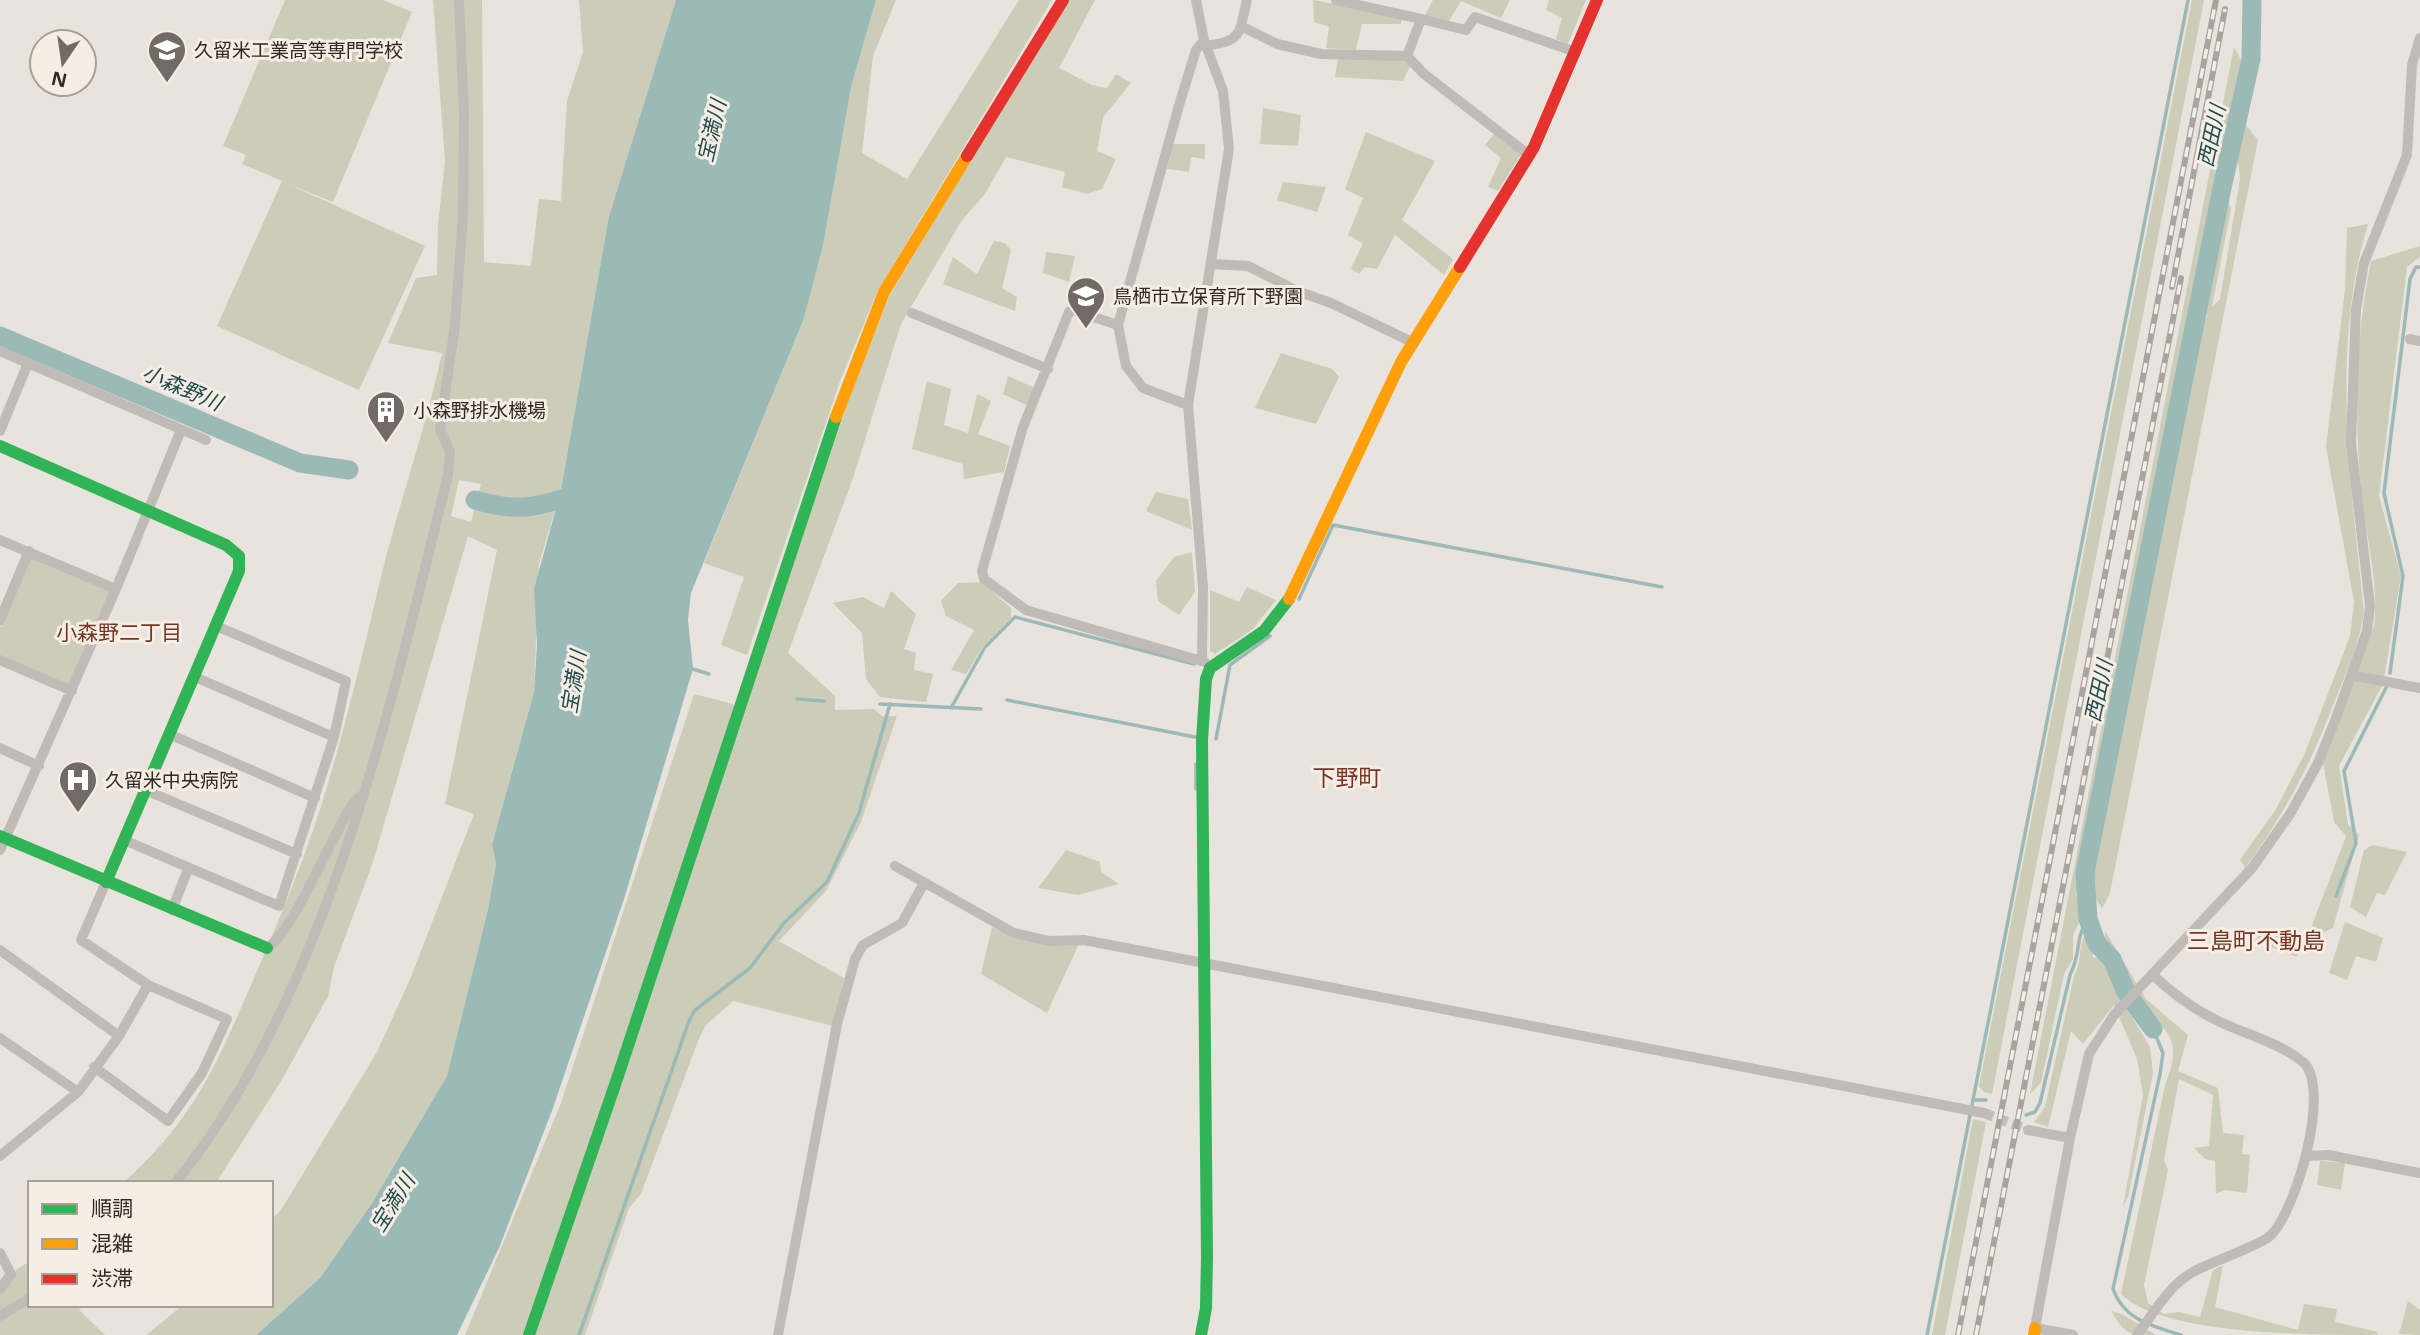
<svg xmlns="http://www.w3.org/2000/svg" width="2420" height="1335" viewBox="0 0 2420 1335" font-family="'Open Sans','Noto Sans JP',sans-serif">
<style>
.green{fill:#cbcdb8;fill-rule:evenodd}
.water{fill:#9bbab7}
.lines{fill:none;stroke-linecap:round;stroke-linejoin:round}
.stream{stroke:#9bbab7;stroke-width:3.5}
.river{stroke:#9bbab7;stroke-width:19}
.street-tunnel{stroke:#c4beb8;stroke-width:10;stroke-dasharray:10 5;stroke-linecap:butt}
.street{stroke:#c1bbb7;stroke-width:10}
.fast{stroke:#30b455;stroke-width:12}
.slow{stroke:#ff9f0a;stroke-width:12}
.jam{stroke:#e5322d;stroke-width:12}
.rail-casing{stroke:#a9a4a1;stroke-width:6}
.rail{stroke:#f6ede4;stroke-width:3.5;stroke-dasharray:10;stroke-linecap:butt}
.labels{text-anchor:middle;stroke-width:6;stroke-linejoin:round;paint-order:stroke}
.poi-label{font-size:19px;fill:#312926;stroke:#f6ede4;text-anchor:start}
.water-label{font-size:21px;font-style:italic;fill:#204e4e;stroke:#f6ede4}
.neighbourhood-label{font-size:21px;fill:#783627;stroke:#f6ede4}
.quarter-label{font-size:23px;fill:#783627;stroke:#f6ede4}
</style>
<rect width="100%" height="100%" fill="#e9e3dd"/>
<path class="green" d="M 285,0 L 383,0 L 412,12 L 333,202 L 288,184 L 425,246 L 359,390 L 217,326 L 282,181 L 242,164 L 246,155 L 223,146 Z
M 433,0 L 482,0 L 484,262 L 531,266 L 539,199 L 561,201 L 567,101 L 583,52 L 579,0 L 676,0 L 609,216 L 561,490 L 539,564 L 534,692 L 492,843 L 496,864 L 488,909 L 447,1076 L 372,1203 L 320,1278 L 256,1335 L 146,1335 L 183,1305 L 271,1305 L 271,1220 L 281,1210 L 377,1052 L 411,977 L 474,814 L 445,804 L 497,550 L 468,536 L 373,862 L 334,967 L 328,996 L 283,1078 L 216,1183 L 123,1183 C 197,1117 219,1059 257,971 C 285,906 312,841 331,773 C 352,702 368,629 386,557 C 404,489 427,422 442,353 L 388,343 L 416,278 L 437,275 L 438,225 L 445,161 ZM 459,480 L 481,484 L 471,522 L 451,516 Z
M 876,0 L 896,0 L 873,56 L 862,153 L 907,179 L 1019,0 L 1052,0 L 877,292 L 840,381 L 747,655 L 721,645 L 744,577 L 704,563 L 803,321 L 851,87 Z
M 1067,0 L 1095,0 L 1059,68 L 1092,85 L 1107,88 L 1116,74 L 1131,83 L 1103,117 L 1097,151 L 1116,159 L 1102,189 L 1087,194 L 1062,187 L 1065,172 L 1006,157 L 985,194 L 962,220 L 901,324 L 853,478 L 788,653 L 835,696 L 835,710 L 874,709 L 882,716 L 897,716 L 861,822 L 826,891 L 779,941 L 844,978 L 833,1026 L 733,1001 L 705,1026 L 698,1041 L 641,1194 L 629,1208 L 585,1335 L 465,1335 L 561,1103 L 694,694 L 733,704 L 739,722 L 854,385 L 890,295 Z
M 1313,0 L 1402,17 L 1401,24 L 1362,24 L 1356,50 L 1326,48 L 1329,27 L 1314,22 Z
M 1433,0 L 1510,0 L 1501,18 L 1461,1 L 1449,21 L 1425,15 Z
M 1549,0 L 1586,0 L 1568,44 L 1556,39 L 1562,18 L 1546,10 Z
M 2192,0 L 2204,0 L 1992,1094 L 1984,1092 L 1979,1086 Z
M 2234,47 L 2241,60 L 2076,894 L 2083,914 L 2073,936 L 2073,959 L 2064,974 L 2041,1083 L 2030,1094 Z
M 1338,58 L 1406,60 L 1410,66 L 1403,81 L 1335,77 Z
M 1263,108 L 1301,115 L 1298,146 L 1260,144 Z
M 2245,124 L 2258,140 L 2110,893 L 2102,909 L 2091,890 L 2098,843 L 2197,334 L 2207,316 L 2203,299 L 2224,190 L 2231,209 L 2212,307 L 2220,299 L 2240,179 L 2238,159 Z
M 1366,132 L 1435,161 L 1402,220 L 1453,259 L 1444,275 L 1395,235 L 1377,269 L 1365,267 L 1359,274 L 1351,269 L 1363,243 L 1348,235 L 1363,198 L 1345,189 Z
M 1495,133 L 1521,155 L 1498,191 L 1488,187 L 1501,158 L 1485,145 Z
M 1173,144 L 1205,144 L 1205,159 L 1191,157 L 1189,172 L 1167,169 Z
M 1283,182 L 1326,187 L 1317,212 L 1277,200 Z
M 2368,224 C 2330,347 2351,487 2364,612 C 2360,641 2349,666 2338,693 C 2312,761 2288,809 2245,868 L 2240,860 L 2276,809 L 2305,753 L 2350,636 L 2354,602 L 2326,447 L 2345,289 L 2347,228 Z
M 994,241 L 1005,243 L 1011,250 L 1002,288 L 1017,297 L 1015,311 L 943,284 L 953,257 L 977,274 Z
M 2420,246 L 2420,257 L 2407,267 L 2379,496 L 2401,576 L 2383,684 L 2339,766 L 2348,824 L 2359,835 L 2333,928 L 2318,935 L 2312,925 L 2346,836 L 2334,822 L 2323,763 L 2374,626 C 2379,584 2367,542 2362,500 C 2354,421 2355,338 2371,261 Z
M 1046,252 L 1075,256 L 1069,282 L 1043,273 Z
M 1281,353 L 1332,369 L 1339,377 L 1316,424 L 1255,408 Z
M 1008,376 L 1035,388 L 1026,405 L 1003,394 Z
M 927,381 L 951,389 L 944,425 L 968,433 L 977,394 L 991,401 L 978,434 L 1010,446 L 1004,472 L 964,479 L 963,464 L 912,449 Z
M 1156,492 L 1188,499 L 1192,530 L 1146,511 Z
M 1192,552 L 1195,592 L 1179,615 L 1158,601 L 1156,581 L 1174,557 Z
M 29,557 L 113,591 L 71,688 L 0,658 L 0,627 Z
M 981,582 L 1011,608 L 1011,618 L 983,646 L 966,674 L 951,670 L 974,630 L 946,616 L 941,601 L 958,583 Z
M 1247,587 L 1276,600 L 1253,629 L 1215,654 L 1210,651 L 1210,590 L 1239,602 Z
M 891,591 L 916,614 L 904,649 L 916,653 L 914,670 L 933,674 L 926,702 L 880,697 L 866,679 L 862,633 L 833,603 L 863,597 L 884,608 Z
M 2373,845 L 2407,852 L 2385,895 L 2377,893 L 2366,917 L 2350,907 L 2364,850 Z
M 1066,850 L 1100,862 L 1101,872 L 1119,884 L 1078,895 L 1038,888 Z
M 2345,922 L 2383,938 L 2376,962 L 2356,956 L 2347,980 L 2329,973 Z
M 992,927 C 1021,941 1046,945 1079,944 L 1047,1013 L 981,974 Z
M 2263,929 L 2303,944 L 2297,957 L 2255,941 Z
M 2105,931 L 2146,999 L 2188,1035 L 2178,1071 L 2218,1088 L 2223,1133 L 2244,1135 L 2242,1154 L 2250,1155 L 2247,1193 L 2224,1190 L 2216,1194 L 2215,1161 L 2205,1159 L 2194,1148 L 2209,1146 L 2213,1095 L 2179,1079 L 2164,1160 L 2168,1170 L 2144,1285 L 2148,1303 L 2164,1314 L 2179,1312 L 2200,1317 L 2213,1270 L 2223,1265 L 2215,1307 L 2298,1330 L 2304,1304 L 2337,1309 L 2335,1322 L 2378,1332 L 2377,1335 C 2311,1335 2162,1335 2121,1294 L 2165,1085 C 2188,1028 2157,1031 2131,992 C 2120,976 2113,956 2105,938 Z
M 2086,932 L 2092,944 L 2093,957 L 2108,960 L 2120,997 L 2150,1047 L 2153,1073 L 2128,1197 L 2123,1207 L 2143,1095 L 2137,1059 L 2114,1005 L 2083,1044 L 2071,1031 L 2048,1127 L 2034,1122 L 2045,1107 L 2074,976 C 2082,961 2078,946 2086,932 Z
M 1973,1119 L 1986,1122 L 1945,1335 L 1932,1335 Z
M 2320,1161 L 2345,1163 L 2341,1190 L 2317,1185 Z
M 30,1261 L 30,1305 L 84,1305 L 79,1310 L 105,1335 L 0,1335 L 0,1282 L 13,1280 L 16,1270 Z
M 2408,1301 L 2420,1310 L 2420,1335 L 2399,1334 Z
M 2111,1311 L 2122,1314 L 2156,1335 C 2128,1335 2126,1335 2111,1311 Z"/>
<path class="water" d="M 676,0 L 876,0 L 851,87 L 823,245 L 803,321 L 691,593 L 688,620 L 693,669 L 625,896 L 553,1108 L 499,1248 L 457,1335 L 256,1335 L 320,1278 L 372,1203 L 447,1076 L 488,909 L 496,864 L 492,844 L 534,692 L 537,645 L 534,589 L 561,490 L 609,216 Z"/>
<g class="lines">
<path class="stream" d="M 1299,599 L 1333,525 L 1662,587
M 693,669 L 709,674
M 2390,673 L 2403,576 L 2384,493 L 2410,279 L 2416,267 L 2420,267
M 797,699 L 824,701
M 1007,700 L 1195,737
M 880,704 L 981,709
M 951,708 L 985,647 L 1015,617 L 1194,664
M 1216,739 L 1230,665 L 1270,636
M 1196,789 L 1196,764
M 2336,896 L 2356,843 L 2344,771 L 2386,688
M 2153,1029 L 2163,1053 L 2160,1074 L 2113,1289 C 2124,1320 2152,1326 2181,1335
M 1974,1100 L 1986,1100
M 2026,1115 L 2035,1112 L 2040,1103 L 2070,975 C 2082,951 2074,940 2088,919
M 579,1335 L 689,1021 L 695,1010 L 750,968 L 784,923 L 827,882 L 859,813 L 890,704
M 1927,1335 L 2188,0"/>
<path class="river" d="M 0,336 L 300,463 L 349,470
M 475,500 C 524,514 535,506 583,493
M 2153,1029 L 2126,992 L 2112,959 L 2097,944 L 2088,919 L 2085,873 L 2222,188 L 2251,59 L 2252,0"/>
<path class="street-tunnel" d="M 1984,1113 L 2028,1130"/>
<path class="street" d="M 1196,0 L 1204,40 L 1223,91 L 1229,149 L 1188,405 L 1203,587 L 1202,659
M 1336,0 L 1421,19
M 1241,26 L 1247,0
M 1206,46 C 1221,43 1236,43 1241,26 L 1277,44 L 1321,54 L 1407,56 L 1421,19 L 1466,30 L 1475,17 L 1576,52
M 1407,56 L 1424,74 L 1529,155
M 1212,264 L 1248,266 L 1297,291 L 1331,303 L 1414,343
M 912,313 L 1048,369
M 1118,325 L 1072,310 L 1069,312 L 1023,427 L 982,571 L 984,579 L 1026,610 L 1205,662
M 2410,339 L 2420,341
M 0,351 L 206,440
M 1188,405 L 1143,388 L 1126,366 L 1118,325 L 1180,102 L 1196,50 L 1204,40
M 0,431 L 28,363
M 0,540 L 116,589
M 0,620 L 29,551
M 0,660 L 72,691
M 2351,675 L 2420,688
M 195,677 L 334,737
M 169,734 L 315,798
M 0,748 L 39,766
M 145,790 L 297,854
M 124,840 L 279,906 L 334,737 L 346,681 L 216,626
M 0,850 L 116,589 L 181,430
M 895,866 L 1014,933 L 1049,941 L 1084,940 L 1984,1113
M 172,910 L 188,869
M 267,948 C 297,931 344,802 361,796
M 0,950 L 119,1036
M 0,1038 L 78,1092
M 94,1067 L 168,1121 L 202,1073 L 227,1019 L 148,985 L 81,940 L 106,882
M 2028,1130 L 2070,1138
M 0,1156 L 78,1092 L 119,1036 L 148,985
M 2307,1156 L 2328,1155 L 2420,1173
M 175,1183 C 327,997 391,705 448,475 L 450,452 L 440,429 L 455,325 L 463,215 L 464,114 L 459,0
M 0,1253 L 11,1274 L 0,1289
M 0,1316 L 30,1298
M 778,1335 L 837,1024 L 855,959 L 863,945 L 902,923 L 924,883
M 2073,1335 L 2035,1328 L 2070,1138 L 2089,1054 L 2114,1015 L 2252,868 L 2290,814 L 2318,763 L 2336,718 L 2367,631 L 2370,606 L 2351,443 L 2356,309 L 2364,263 L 2407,155 L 2412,65 L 2420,38
M 2137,1335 C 2154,1313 2168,1286 2193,1272 C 2210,1262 2259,1246 2270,1236 C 2296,1212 2332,1088 2303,1062 C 2279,1042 2244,1034 2216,1020 C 2192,1008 2172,993 2152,974"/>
<path class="fast" d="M 0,446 L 226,545 L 239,556 L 239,571 L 106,882
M 0,836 L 267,948
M 529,1335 L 618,1076 L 836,417
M 1201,1335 L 1206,1308 L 1207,1256 L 1202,740 L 1206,679 L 1210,668 L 1264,631 L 1289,599"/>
<path class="slow" d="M 836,417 L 884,292 L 967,156
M 1289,599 L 1401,362 L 1460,267
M 2034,1335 L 2035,1328"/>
<path class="jam" d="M 967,156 L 1063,0
M 1460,267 L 1534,147 L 1597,0"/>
<defs>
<path id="rail" d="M 2172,287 L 2225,9
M 1958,1335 L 2216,0
M 1976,1335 L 2181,278"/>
</defs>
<use href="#rail" class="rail-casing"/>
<use href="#rail" class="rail"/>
</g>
<defs>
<symbol id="school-pin" viewBox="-11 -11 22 30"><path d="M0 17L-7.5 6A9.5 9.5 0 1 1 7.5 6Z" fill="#716a66" stroke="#f6ede4"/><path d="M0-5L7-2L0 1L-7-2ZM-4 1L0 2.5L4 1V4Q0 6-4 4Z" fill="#fff"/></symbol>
<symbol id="building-pin" viewBox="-11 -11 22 30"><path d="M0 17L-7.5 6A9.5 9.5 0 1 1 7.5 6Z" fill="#716a66" stroke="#f6ede4"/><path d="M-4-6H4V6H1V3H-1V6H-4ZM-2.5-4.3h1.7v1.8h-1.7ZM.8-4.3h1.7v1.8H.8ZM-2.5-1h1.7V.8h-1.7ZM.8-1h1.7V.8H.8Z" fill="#fff"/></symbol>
<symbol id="hospital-pin" viewBox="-11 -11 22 30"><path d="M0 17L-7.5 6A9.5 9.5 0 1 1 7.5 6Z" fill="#716a66" stroke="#f6ede4"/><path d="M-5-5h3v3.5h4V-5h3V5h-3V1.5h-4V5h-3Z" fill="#fff"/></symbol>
</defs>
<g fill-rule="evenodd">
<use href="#school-pin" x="145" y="28" width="44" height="60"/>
<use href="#school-pin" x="1064" y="274" width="44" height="60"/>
<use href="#building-pin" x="364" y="388" width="44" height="60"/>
<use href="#hospital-pin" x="56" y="758" width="44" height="60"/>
</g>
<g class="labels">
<g class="poi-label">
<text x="194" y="57">久留米工業高等専門学校</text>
<text x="1113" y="303">鳥栖市立保育所下野園</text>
<text x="413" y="417">小森野排水機場</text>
<text x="105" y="787">久留米中央病院</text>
</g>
<g class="water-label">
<text transform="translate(712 131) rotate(-77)" y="7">宝満川</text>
<text transform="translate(2212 136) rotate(-78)" y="7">西田川</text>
<text transform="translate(182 388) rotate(23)" y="7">小森野川</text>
<text transform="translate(574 682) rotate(-81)" y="7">宝満川</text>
<text transform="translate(2099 691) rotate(-78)" y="7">西田川</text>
<text transform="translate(393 1203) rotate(-58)" y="7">宝満川</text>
</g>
<g class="neighbourhood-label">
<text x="119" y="640">小森野二丁目</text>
</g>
<g class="quarter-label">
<text x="1347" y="786">下野町</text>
<text x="2256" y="949">三島町不動島</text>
</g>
</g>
<rect x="28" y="1181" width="245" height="126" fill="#f6ede4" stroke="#a79f98" stroke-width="2"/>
<rect x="42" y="1204" width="35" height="10" fill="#30b455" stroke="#a79f98" stroke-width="2"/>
<text x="91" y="1216" font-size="21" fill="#312926">順調</text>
<rect x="42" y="1239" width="35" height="10" fill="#ff9f0a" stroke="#a79f98" stroke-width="2"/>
<text x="91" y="1251" font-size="21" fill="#312926">混雑</text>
<rect x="42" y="1274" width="35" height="10" fill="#e5322d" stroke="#a79f98" stroke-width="2"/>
<text x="91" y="1286" font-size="21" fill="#312926">渋滞</text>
<g transform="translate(63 63) rotate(193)"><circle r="33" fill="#f6ede4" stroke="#a79f98" stroke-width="2"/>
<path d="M0-5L12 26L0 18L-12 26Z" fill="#716a66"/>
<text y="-10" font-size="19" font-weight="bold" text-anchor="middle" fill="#312926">N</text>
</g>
</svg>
